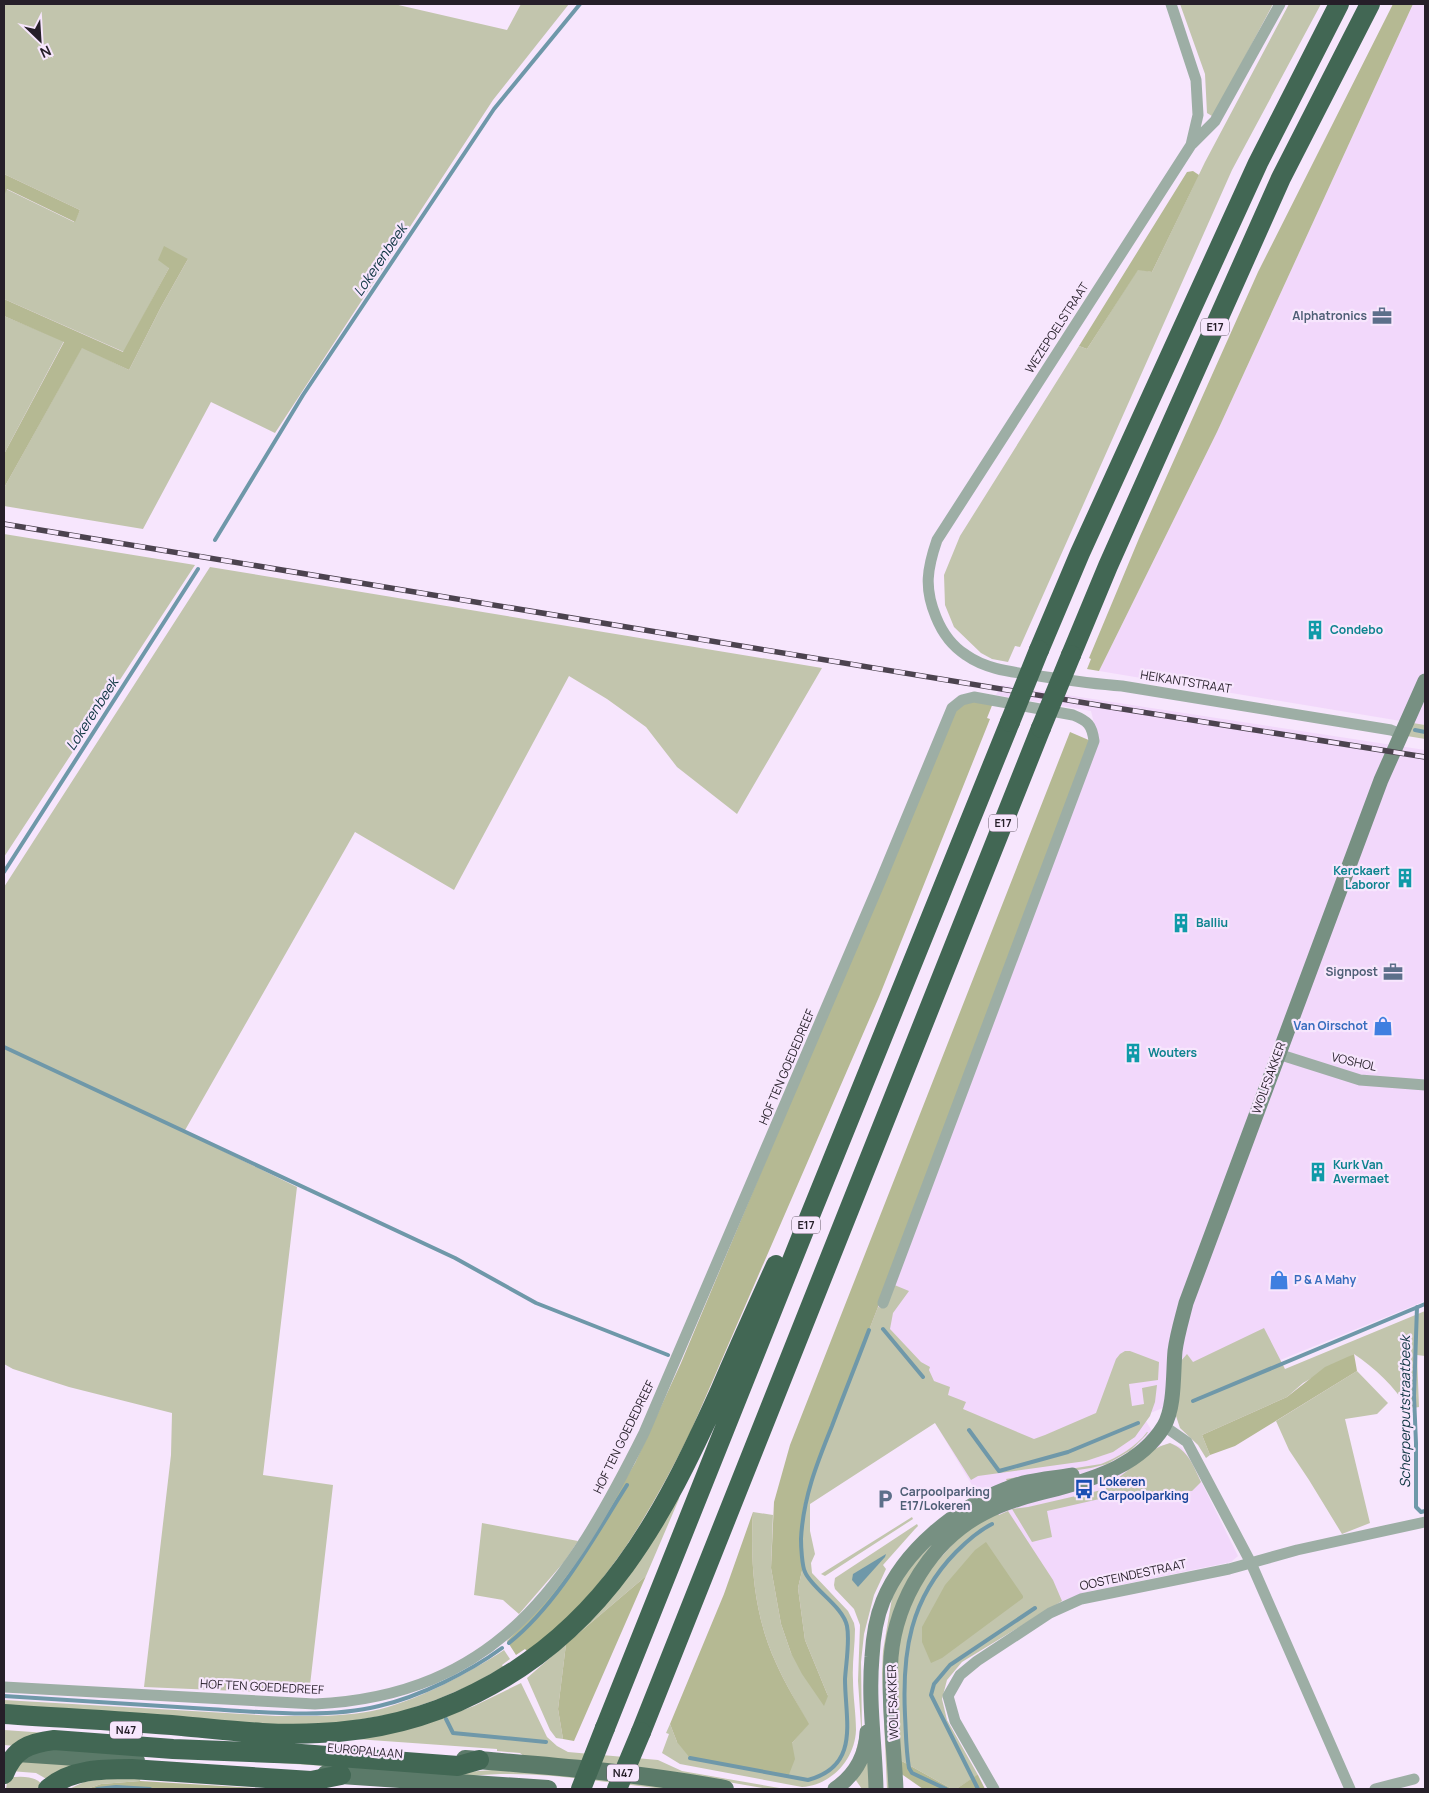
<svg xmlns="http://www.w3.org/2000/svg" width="1429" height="1793" viewBox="0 0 1429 1793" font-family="Manrope,sans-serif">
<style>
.built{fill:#f2d8fb}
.green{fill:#c2c5ad}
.forest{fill:#b5b993}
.water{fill:#6f98a9}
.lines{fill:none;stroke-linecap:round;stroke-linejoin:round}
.stream{stroke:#6f98a9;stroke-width:4}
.street{stroke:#9daea5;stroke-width:11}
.secondary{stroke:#779082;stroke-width:15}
.primary{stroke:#5b7a69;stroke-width:18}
.highway{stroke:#426754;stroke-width:20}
.rail-casing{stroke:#4c434f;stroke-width:5.5}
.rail{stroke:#f7e6fd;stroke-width:4;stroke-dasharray:11;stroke-linecap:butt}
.highway-bridge{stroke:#426754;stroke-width:20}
.labels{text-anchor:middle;stroke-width:4.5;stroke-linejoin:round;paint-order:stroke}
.shield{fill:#f7e6fd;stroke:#655b69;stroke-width:1}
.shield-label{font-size:11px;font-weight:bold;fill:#261f29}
.service-label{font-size:12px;font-weight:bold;fill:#4e5e75;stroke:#f7e6fd;text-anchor:end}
.street-label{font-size:12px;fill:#261f29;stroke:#f7e6fd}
.culture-label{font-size:12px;font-weight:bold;fill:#0d838f;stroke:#f7e6fd;text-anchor:start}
.shop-label{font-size:12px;font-weight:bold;fill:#366cbe;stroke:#f7e6fd;text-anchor:end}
.transit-label{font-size:12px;font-weight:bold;fill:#164399;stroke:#f7e6fd;text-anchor:start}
.water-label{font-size:14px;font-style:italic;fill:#0c3340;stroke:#f7e6fd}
</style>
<rect width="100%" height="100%" fill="#f7e6fd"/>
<path class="built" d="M 1413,4 L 1425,4 L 1425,725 L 1099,671 L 1217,432 Z
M 1001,685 L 1425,750 L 1425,1301 L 1143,1416 L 1161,1446 L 1170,1443 L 1181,1447 L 1189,1457 L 1238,1556 L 1231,1562 L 1090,1591 L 1059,1602 L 1046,1609 L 935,1423 L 869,1330 L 1091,741 L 1094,723 L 1091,711 L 996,695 Z"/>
<path class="green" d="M 4,4 L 394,4 L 507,30 L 521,4 L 569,4 L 493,100 L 275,433 L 211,402 L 143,529 L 4,506 L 4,488 L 82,347 L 129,370 L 161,307 L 188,259 L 169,268 L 124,352 L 4,299 L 4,196 L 6,189 L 74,222 L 80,210 L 4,174 Z
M 1180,4 L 1273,4 L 1215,113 L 1212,116 L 1207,113 L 1205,74 Z
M 1289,4 L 1321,4 L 1232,170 L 1020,647 L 1015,646 L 1008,662 L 992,659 L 981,653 L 954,627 L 945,605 L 944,575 L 960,536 L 1079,346 L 1087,349 L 1138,269 L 1152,272 L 1205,162 Z
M 4,316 L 64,341 L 4,454 Z
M 4,534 L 195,565 L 4,857 Z
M 210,567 L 822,668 L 737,814 L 677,767 L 646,727 L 607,699 L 569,676 L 454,890 L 355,832 L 184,1132 L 297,1187 L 263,1475 L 333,1485 L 309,1694 L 144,1687 L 171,1455 L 172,1413 L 69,1387 L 13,1369 L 4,1364 L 4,887 Z
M 1413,723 L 1425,725 L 1425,739 L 1407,736 Z
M 892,1284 L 909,1291 L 893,1313 L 890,1329 L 921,1362 L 930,1367 L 929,1370 L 934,1381 L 950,1387 L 948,1395 L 966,1402 L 963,1409 L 1034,1439 L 1045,1435 L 1096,1413 L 1116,1359 L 1120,1354 L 1125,1351 L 1130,1351 L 1159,1362 L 1158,1380 L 1129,1384 L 1132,1406 L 1144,1404 L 1142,1388 L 1157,1385 L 1155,1402 L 1150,1416 L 1135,1437 L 1113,1452 L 1086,1461 L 978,1476 L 971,1480 L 935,1423 L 810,1504 L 810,1531 L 815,1554 L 811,1563 L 812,1573 L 848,1611 L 854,1623 L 855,1629 C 855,1646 852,1663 853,1680 C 853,1696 856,1714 856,1730 C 855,1759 832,1785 802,1787 L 680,1764 L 662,1753 L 669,1734 L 666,1733 L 670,1724 L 677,1742 L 792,1743 L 808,1724 C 798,1704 785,1684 776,1663 C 754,1615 750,1564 753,1512 L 773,1515 L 771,1568 L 781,1624 L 791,1653 L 828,1696 L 805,1640 L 798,1588 L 804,1562 L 801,1540 L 804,1504 L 817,1464 L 878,1307 L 883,1308 Z
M 1425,1311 L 1425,1356 L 1417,1355 L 1419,1407 L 1408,1409 C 1395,1387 1375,1368 1354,1354 L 1303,1383 L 1287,1397 L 1202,1435 L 1210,1455 L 1206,1458 L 1198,1445 L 1180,1428 L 1176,1416 L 1180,1362 L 1187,1354 L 1193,1362 L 1264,1328 L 1285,1369 Z
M 1357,1371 L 1388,1403 L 1377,1414 L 1345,1419 L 1370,1523 L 1342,1534 L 1309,1480 L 1289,1450 L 1276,1421 Z
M 1147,1432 L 1148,1432 L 1146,1435 L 1131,1450 L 1107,1464 L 1091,1468 L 1031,1477 L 1008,1483 L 1006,1479 L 1101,1464 C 1118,1457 1136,1447 1147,1432 Z
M 1170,1443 C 1188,1450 1193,1465 1201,1482 L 1192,1491 L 1117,1495 L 1047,1511 L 1052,1537 L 1032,1542 L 1012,1509 L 1028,1507 L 1106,1489 L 1105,1485 L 1113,1482 L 1155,1449 L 1161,1446 Z
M 680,1492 L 679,1499 L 646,1576 L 566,1644 L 558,1709 L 563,1739 L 556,1738 L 550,1730 L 527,1678 L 566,1644 Z
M 1008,1511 L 1053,1580 L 1062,1601 L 962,1662 L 947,1680 L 942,1699 L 947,1720 L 978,1775 L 956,1789 L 952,1789 L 900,1760 L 895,1679 L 901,1628 L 923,1577 L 962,1534 L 997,1512 L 999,1515 Z
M 912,1517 L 913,1519 L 825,1576 L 821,1574 Z
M 482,1523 L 578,1541 L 564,1562 L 519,1614 L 503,1600 L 474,1595 Z
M 917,1524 L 918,1526 L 915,1529 L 883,1565 L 886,1569 L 874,1595 L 864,1634 L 861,1662 L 862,1735 L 855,1755 L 860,1735 L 861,1726 L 858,1681 L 860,1625 L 854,1609 L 835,1589 L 834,1585 L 835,1578 Z
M 941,1535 L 901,1600 L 892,1789 L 887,1789 L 882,1673 L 883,1651 L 893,1592 L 903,1574 Z
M 504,1650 L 510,1659 L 502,1665 L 503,1667 L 471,1685 L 438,1699 L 398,1713 L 339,1723 L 277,1725 L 4,1707 L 4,1700 L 276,1716 C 308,1716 341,1717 372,1711 C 413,1703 469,1673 504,1650 Z
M 521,1683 L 547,1737 L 557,1746 L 568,1752 L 658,1760 L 682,1771 L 785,1789 L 769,1789 L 722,1781 L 525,1757 L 520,1753 L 497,1751 L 497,1749 L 342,1738 L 444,1717 L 474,1706 Z
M 4,1730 L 47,1733 L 16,1746 L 4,1745 Z
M 134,1753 L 466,1772 L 492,1770 L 530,1771 L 680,1789 L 663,1789 C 600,1782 535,1769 472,1776 Z
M 869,1754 L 873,1789 L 862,1789 L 855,1779 Z
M 18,1761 L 79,1765 L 50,1781 L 36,1773 L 10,1771 Z
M 117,1776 L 141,1777 L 140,1781 L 101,1784 L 87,1789 L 69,1789 L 84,1782 Z
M 8,1777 C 20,1777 35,1774 43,1786 L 40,1789 L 6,1789 Z"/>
<path class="forest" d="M 1393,4 L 1413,4 L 1217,432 L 1099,671 L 1087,669 L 1091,659 L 1089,658 L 1140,536 L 1258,272 Z
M 1193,171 L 1199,175 L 1152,272 L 1138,270 L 1087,349 L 1079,346 L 1187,172 Z
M 4,174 L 80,210 L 75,222 L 7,189 L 4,196 Z
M 164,246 L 188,259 L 161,307 L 129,370 L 82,348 L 4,488 L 4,454 L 64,342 L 4,316 L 4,299 L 123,352 L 169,268 L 158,260 Z
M 965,701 L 993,703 L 987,718 L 990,719 L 879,997 L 690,1433 C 658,1497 624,1559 574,1611 C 560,1626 543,1639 527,1651 L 525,1649 L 516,1655 L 507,1641 L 546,1601 L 568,1574 L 582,1553 L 635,1463 L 681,1363 L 955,709 Z
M 1070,732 L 1091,741 L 878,1307 L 817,1464 L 804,1504 L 801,1540 L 804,1562 L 798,1588 L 805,1640 L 828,1696 L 824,1706 L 802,1674 L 791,1653 L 781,1624 L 771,1568 L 774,1502 L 790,1445 Z
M 1354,1354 L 1357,1371 L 1235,1446 L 1210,1455 L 1202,1435 L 1287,1397 L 1325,1367 Z
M 753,1512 C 750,1564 754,1615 776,1663 C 785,1684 798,1704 809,1724 L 792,1743 L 795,1759 L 788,1777 L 690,1758 L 677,1742 L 670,1724 L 724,1594 Z
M 986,1542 L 1023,1596 L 1023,1598 L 942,1658 L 931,1663 L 922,1642 L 922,1627 L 945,1585 L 975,1550 Z
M 646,1576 L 574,1741 L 563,1739 L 558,1709 L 566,1644 Z
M 900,1760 L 952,1789 L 923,1789 L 900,1773 Z
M 978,1775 L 985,1789 L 956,1789 L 977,1775 Z
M 140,1781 L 274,1789 L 87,1789 L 101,1784 Z"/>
<path class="water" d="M 886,1554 L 885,1557 L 858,1587 L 852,1580 L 853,1574 Z"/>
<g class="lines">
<path class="stream" d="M 215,540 L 303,395 L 494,109 L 580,4
M 1415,730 L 1425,732
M 4,872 L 198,569
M 4,1047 L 455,1258 L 536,1303 L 668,1355
M 1417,1307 L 1414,1396 L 1416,1443 L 1416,1507 L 1421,1512 L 1425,1511
M 883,1329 L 923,1377
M 1193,1401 L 1425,1304
M 969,1430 L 999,1471 L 1068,1452 L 1138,1423
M 509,1643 C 558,1604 594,1537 627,1485
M 4,1696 C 72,1700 140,1704 209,1709 C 261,1712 327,1719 379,1706 C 419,1697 469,1672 502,1648
M 446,1719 L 453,1733 L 546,1742
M 690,1758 L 808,1780 C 861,1766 845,1720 845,1679 C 846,1663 850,1641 847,1626 C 843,1606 812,1589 805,1572 C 802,1566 801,1546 801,1539 C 803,1498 817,1463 832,1426 C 844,1394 857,1362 869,1330
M 97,1789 L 116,1787 L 150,1789
M 946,1789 L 912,1773 L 909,1768 C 906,1751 906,1733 905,1715 C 902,1652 910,1599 956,1552 C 966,1542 978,1531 992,1524
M 978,1789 L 931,1695 L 934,1684 L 950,1665 L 1035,1608"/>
<path class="street" d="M 1171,4 L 1196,80 L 1198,115 L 1191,145 L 937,540 C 927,569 924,588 936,617 C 942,632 952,646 966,655 C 987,670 1014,672 1039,676 C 1066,680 1094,684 1122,686 L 1391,730 L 1396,732 L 1400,738
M 1192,144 L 1215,121 L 1280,4
M 1278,1054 L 1360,1080 L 1425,1085
M 1164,1426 L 1187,1442 L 1251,1563 L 1350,1789
M 4,1687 L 315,1704 C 498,1695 569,1583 644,1433 L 880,882 L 952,708 L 962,700 L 974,697 L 1073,715 C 1088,721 1092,725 1094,741 L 883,1303
M 994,1789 L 955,1721 L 948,1696 L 960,1675 L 977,1661 L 1050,1613 L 1081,1599 L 1229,1569 L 1297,1550 L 1425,1522
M 1375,1789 L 1414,1779"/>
<path class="secondary" d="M 835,1789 C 855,1775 866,1756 867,1732
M 876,1789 C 875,1745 868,1701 872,1657 C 873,1639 876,1618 883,1601 C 904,1550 955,1509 1006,1489 C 1026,1480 1051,1479 1072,1475
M 896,1789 C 894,1746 888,1701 891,1657 C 896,1599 932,1540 984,1513 C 1007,1501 1031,1495 1056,1489 C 1097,1478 1141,1464 1164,1426 C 1175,1407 1173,1373 1175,1351 C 1177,1335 1182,1319 1186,1303 L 1381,780 L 1425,681"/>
<path class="primary" d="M 17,1753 L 136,1761
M 465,1759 C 552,1766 639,1773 725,1789
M 326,1774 L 548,1789"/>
<path class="highway" d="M 1039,650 L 1080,553 L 1258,163 L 1339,4
M 1071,655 L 1108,566 L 1281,178 L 1370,4
M 4,1714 C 63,1718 122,1721 182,1726 C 227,1730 273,1736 319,1733 C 374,1731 427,1718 476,1693 C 605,1629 663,1517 720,1391 C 738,1349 757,1307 776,1265
M 605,1728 L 807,1223 L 1010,722
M 641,1732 L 1041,728
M 4,1774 C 14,1749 29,1743 54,1740 L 173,1749 L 301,1754 L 458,1766 L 479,1760
M 48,1789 C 70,1769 103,1769 131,1769 L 311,1781 L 341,1775"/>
<defs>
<path id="rail" d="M 4,524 L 1110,707 L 1425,757"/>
</defs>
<use href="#rail" class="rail-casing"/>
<use href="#rail" class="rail"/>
<path class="highway-bridge" d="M 1010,722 L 1039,650
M 1041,728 L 1071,655
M 581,1789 L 605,1728
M 617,1789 L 641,1732"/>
</g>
<defs>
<symbol id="office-bare" viewBox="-9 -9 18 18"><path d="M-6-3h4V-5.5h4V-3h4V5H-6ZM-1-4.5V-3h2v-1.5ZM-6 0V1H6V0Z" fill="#5c6f8a" stroke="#f7e6fd" stroke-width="2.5" paint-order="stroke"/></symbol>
<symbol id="building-bare" viewBox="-9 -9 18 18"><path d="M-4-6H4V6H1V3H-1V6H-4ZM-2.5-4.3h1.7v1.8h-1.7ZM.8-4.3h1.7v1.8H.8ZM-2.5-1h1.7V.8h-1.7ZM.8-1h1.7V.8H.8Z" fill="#0f9aa8" stroke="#f7e6fd" stroke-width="2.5" paint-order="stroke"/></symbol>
<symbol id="shop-bare" viewBox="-9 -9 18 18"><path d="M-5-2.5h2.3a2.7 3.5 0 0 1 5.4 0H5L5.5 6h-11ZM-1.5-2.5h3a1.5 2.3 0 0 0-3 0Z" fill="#3f7fe0" stroke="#f7e6fd" stroke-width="2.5" paint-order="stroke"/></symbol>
<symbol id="bus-bare" viewBox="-9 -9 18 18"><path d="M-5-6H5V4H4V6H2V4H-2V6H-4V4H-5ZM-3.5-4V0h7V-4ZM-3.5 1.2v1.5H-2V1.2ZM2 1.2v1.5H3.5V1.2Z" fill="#1a4fb4" stroke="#f7e6fd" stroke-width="2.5" paint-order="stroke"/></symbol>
<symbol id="parking-bare" viewBox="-9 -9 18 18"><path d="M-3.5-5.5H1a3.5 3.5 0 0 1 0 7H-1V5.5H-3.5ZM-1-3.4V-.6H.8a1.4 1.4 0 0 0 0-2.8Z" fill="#5c6f8a" stroke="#f7e6fd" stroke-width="2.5" paint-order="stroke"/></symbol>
</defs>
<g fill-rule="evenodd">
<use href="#office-bare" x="1368" y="302" width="28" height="28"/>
<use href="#building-bare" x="1301" y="616" width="28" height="28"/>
<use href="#building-bare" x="1391" y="864" width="28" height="28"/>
<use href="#building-bare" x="1167" y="909" width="28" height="28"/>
<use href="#office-bare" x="1379" y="958" width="28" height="28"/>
<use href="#shop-bare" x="1369" y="1012" width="28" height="28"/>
<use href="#building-bare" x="1119" y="1039" width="28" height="28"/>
<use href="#building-bare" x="1304" y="1158" width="28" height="28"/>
<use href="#shop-bare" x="1265" y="1266" width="28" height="28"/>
<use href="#bus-bare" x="1070" y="1475" width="28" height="28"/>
<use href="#parking-bare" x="871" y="1485" width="28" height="28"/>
</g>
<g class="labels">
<g class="shield">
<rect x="1201" y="318.5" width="28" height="17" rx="4"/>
<rect x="989" y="814.5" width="28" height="17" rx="4"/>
<rect x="792" y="1216.5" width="28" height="17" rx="4"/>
<rect x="110" y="1721.5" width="32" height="17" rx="4"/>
<rect x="607" y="1764.5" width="32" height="17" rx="4"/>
</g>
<g class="shield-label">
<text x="1215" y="331">E17</text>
<text x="1003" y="827">E17</text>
<text x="806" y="1229">E17</text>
<text x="126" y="1734">N47</text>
<text x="623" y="1777">N47</text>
</g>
<g class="service-label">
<text x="1367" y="320">Alphatronics</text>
<text x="1378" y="976">Signpost</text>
<text x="900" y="1496" text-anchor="start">Carpoolparking<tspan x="900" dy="14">E17/Lokeren</tspan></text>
</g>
<g class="street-label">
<text transform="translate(1057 328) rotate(-57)" y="4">WEZEPOELSTRAAT</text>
<text transform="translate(1186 682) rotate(9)" y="4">HEIKANTSTRAAT</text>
<text transform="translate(1354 1062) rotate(13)" y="4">VOSHOL</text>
<text transform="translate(787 1067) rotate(-67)" y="4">HOF TEN GOEDEDREEF</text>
<text transform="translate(1269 1078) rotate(-70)" y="4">WOLFSAKKER</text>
<text transform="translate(624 1437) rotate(-64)" y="4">HOF TEN GOEDEDREEF</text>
<text transform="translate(1133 1575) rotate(-12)" y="4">OOSTEINDESTRAAT</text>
<text transform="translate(262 1687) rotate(3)" y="4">HOF TEN GOEDEDREEF</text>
<text transform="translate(893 1702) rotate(-92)" y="4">WOLFSAKKER</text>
<text transform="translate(365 1751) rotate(5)" y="4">EUROPALAAN</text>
</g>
<g class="culture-label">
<text x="1330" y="634">Condebo</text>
<text x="1390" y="875" text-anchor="end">Kerckaert<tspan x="1390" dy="14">Laboror</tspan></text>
<text x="1196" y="927">Balliu</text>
<text x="1148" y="1057">Wouters</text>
<text x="1333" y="1169">Kurk Van<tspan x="1333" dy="14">Avermaet</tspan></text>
</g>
<g class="shop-label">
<text x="1368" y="1030">Van Oirschot</text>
<text x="1294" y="1284" text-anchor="start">P &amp; A Mahy</text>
</g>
<g class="transit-label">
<text x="1099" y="1486">Lokeren<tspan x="1099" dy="14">Carpoolparking</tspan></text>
</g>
<g class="water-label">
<text transform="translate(380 260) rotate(-56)" y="5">Lokerenbeek</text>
<text transform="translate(92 714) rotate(-57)" y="5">Lokerenbeek</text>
<text transform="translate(1405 1412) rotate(-90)" y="5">Scherperputstraatbeek</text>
</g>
</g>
<rect width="1429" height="1793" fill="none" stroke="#261f29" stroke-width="10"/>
<g transform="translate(40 40) rotate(155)" stroke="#f7e6fd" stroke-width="4" paint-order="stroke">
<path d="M0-4L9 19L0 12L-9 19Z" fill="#261f29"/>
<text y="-8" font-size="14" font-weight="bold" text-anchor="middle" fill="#261f29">N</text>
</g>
</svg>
